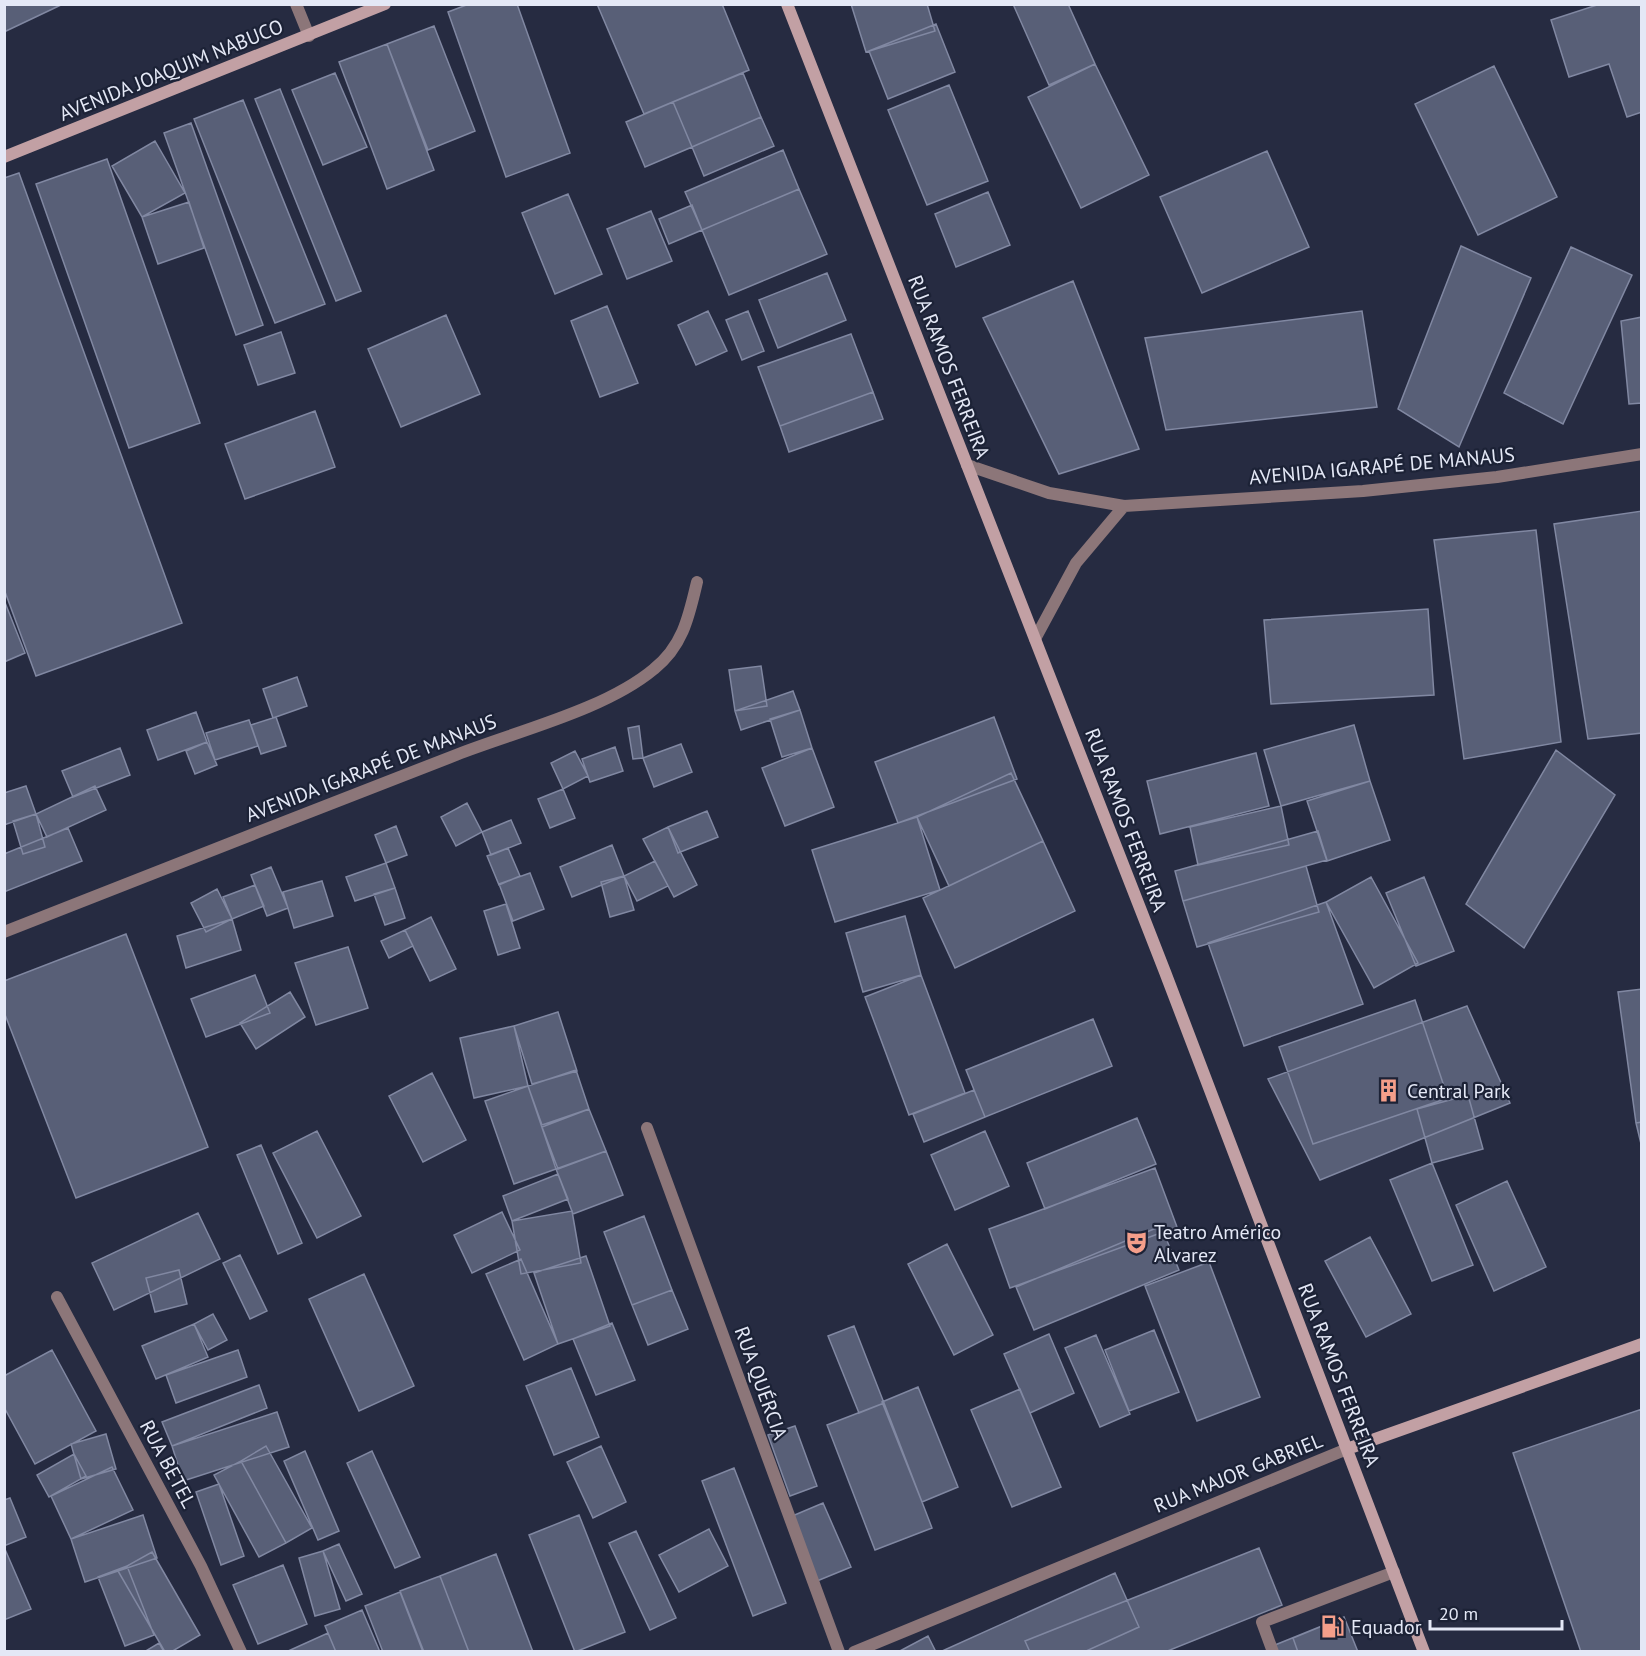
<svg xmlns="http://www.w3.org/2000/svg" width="1646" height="1656" viewBox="0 0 1646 1656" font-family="'PT Sans',sans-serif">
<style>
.building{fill:#585f77;stroke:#8188a2;stroke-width:1.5}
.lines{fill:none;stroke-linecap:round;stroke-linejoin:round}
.service{stroke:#8c7679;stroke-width:12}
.minor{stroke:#8c7679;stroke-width:12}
.tertiary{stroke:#8c7679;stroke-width:12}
.secondary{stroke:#c2a0a4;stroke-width:12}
.labels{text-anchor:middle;stroke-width:4.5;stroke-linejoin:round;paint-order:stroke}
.street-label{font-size:20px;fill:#e4e8f6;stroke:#1c2236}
.poi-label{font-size:20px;fill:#e4e8f6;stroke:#1c2236;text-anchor:start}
</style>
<rect width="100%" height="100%" fill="#262b41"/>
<path class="building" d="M 4,4 L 63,4 L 4,32 Z
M 469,4 L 517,4 L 570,153 L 506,177 L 448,12 Z
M 597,4 L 722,4 L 749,70 L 644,114 Z
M 851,4 L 927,4 L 935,31 L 866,52 Z
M 1013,4 L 1068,4 L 1095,64 L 1049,85 Z
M 1600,4 L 1642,4 L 1642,112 L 1627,117 L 1609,64 L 1569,77 L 1551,20 Z
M 936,24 L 955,72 L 888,99 L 869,51 Z
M 434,26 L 475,131 L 428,150 L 387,44 Z
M 387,44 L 434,170 L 387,189 L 339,62 Z
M 1095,64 L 1149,175 L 1081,208 L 1028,97 Z
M 1494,66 L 1557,197 L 1478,235 L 1415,104 Z
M 335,73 L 367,147 L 323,165 L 292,90 Z
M 743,73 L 761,117 L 692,147 L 673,102 Z
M 949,85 L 988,181 L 927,205 L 888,110 Z
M 280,89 L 361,291 L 336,301 L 255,99 Z
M 243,100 L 325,304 L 275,323 L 194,119 Z
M 673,102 L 692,147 L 645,167 L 626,122 Z
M 761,117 L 774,146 L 704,176 L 692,147 Z
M 191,123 L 263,325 L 236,335 L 164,133 Z
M 155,141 L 185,193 L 142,217 L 112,166 Z
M 783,150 L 799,189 L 702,230 L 685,192 Z
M 1267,151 L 1309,247 L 1202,293 L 1160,197 Z
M 107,159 L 200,423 L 129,448 L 36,184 Z
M 19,173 L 182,623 L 36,676 L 4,589 L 4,178 Z
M 799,189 L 827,254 L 729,295 L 702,230 Z
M 988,192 L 1010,245 L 956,267 L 935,214 Z
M 568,194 L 602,274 L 555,294 L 522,213 Z
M 189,202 L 204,248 L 158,264 L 142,217 Z
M 692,205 L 702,230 L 669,244 L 659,219 Z
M 651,211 L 672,261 L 627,279 L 607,229 Z
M 1461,246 L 1531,278 L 1459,447 L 1398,409 Z
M 1571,247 L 1632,275 L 1563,424 L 1504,393 Z
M 827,273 L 846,320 L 778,348 L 759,300 Z
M 1073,281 L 1139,449 L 1059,474 L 983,318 Z
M 607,306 L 638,383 L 600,397 L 571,321 Z
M 708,311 L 727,351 L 696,365 L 678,325 Z
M 748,311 L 764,351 L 742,360 L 726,320 Z
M 1362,311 L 1377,407 L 1166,430 L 1145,338 Z
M 446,315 L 480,394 L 401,427 L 368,349 Z
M 1642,317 L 1642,403 L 1629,404 L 1621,321 Z
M 281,332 L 295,373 L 258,385 L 244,345 Z
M 851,334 L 873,392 L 780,426 L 758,367 Z
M 873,392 L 883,419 L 789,452 L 780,426 Z
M 315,411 L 335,467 L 245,499 L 225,444 Z
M 1642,511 L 1642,733 L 1588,739 L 1554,524 Z
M 1536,530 L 1561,742 L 1464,759 L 1434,540 Z
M 4,600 L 25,653 L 4,662 Z
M 1428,609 L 1434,695 L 1271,704 L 1264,620 Z
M 761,666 L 767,706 L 735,711 L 729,670 Z
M 297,677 L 307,706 L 273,718 L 263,689 Z
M 793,691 L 800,710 L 741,730 L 735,711 Z
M 800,710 L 812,748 L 782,757 L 770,719 Z
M 196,712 L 207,742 L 158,760 L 147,730 Z
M 276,717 L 286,746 L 261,754 L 251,725 Z
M 994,717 L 1017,779 L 898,823 L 875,762 Z
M 249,720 L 258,746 L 215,760 L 206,733 Z
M 1354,725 L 1370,781 L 1281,806 L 1264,750 Z
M 639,726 L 643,758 L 633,759 L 628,728 Z
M 207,742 L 217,765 L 195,774 L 186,751 Z
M 681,744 L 692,772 L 654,787 L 643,758 Z
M 615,747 L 623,771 L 590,782 L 582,759 Z
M 120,748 L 130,775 L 73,797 L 62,771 Z
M 812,748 L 834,807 L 785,826 L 762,768 Z
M 1556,750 L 1615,795 L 1524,948 L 1466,904 Z
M 575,751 L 588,776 L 563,789 L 551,763 Z
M 1256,753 L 1269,806 L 1160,834 L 1147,781 Z
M 1011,773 L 1043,841 L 949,886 L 917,817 Z
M 1370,781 L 1390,840 L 1327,861 L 1307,801 Z
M 26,786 L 36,814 L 4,825 L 4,793 Z
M 95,786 L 106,810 L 47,837 L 36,814 Z
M 563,789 L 575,818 L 550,828 L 538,799 Z
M 467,803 L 482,832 L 456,846 L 441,817 Z
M 1281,806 L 1289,845 L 1198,865 L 1190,827 Z
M 707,811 L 718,837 L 678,853 L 668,827 Z
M 36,814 L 45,847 L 23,854 L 13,821 Z
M 917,817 L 940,890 L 835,922 L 812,850 Z
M 511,820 L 521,843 L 491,855 L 482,832 Z
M 396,826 L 407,855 L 386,863 L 375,835 Z
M 668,827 L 697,885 L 674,897 L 643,839 Z
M 68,828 L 82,861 L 4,892 L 4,854 Z
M 1318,831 L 1327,860 L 1183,901 L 1175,871 Z
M 1043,841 L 1075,911 L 955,968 L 923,898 Z
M 612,845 L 624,876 L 572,897 L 560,867 Z
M 508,848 L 520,876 L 499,885 L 487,856 Z
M 655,861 L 668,886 L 637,901 L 624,876 Z
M 386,863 L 395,888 L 355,901 L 346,877 Z
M 1306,866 L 1319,912 L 1197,947 L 1183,901 Z
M 271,867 L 288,908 L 267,916 L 251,875 Z
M 530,873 L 544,909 L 513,921 L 499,884 Z
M 624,876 L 634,910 L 610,917 L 601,882 Z
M 1371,877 L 1418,963 L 1374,988 L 1326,902 Z
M 1424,877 L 1454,951 L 1416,966 L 1386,893 Z
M 322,881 L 333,916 L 294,928 L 283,892 Z
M 255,885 L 264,906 L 232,919 L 223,897 Z
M 395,888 L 405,918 L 385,925 L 374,894 Z
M 217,889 L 232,919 L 206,932 L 191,903 Z
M 1326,902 L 1363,1004 L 1244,1046 L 1208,943 Z
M 506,904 L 520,948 L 498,955 L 484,911 Z
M 905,916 L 921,975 L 863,992 L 846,933 Z
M 431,917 L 456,969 L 430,981 L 405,930 Z
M 232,919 L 241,950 L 186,968 L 177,936 Z
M 405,930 L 413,946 L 389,958 L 381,941 Z
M 126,934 L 208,1147 L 76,1198 L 4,1012 L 4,981 Z
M 348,947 L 368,1008 L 316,1025 L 295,963 Z
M 255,975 L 270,1013 L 206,1037 L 191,999 Z
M 921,975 L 965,1093 L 909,1115 L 865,997 Z
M 1642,989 L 1642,1122 L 1636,1123 L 1618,992 Z
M 290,992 L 305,1017 L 256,1049 L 240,1023 Z
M 1415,1000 L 1448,1098 L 1313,1144 L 1279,1047 Z
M 1467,1006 L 1510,1103 L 1320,1180 L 1268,1079 Z
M 558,1012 L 577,1071 L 532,1084 L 514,1026 Z
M 1093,1019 L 1112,1066 L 985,1117 L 966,1070 Z
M 514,1026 L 528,1086 L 474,1098 L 460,1038 Z
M 576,1070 L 589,1109 L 542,1125 L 528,1086 Z
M 432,1073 L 466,1140 L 423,1162 L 389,1096 Z
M 528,1086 L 556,1169 L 514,1184 L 485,1101 Z
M 974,1090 L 985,1117 L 924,1142 L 913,1114 Z
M 1468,1095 L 1483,1149 L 1432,1163 L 1417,1109 Z
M 589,1109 L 606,1151 L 558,1169 L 542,1127 Z
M 1137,1118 L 1156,1164 L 1045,1209 L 1027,1163 Z
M 1642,1122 L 1642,1148 L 1636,1123 Z
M 317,1131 L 361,1216 L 317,1238 L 273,1153 Z
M 985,1131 L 1009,1186 L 955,1210 L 931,1155 Z
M 261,1145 L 302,1243 L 278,1254 L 237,1155 Z
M 606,1151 L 623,1195 L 573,1214 L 556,1169 Z
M 1432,1163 L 1473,1265 L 1432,1281 L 1390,1180 Z
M 1155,1168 L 1177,1227 L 1010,1288 L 989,1229 Z
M 558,1174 L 568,1199 L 512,1221 L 503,1196 Z
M 1507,1181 L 1546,1267 L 1494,1291 L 1456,1205 Z
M 572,1211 L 581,1263 L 521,1274 L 512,1221 Z
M 502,1212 L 520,1250 L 472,1273 L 454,1235 Z
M 198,1213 L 220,1259 L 114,1310 L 92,1263 Z
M 644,1216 L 672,1290 L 632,1305 L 604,1232 Z
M 1161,1226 L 1179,1270 L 1034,1330 L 1016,1287 Z
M 1370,1237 L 1411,1314 L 1366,1337 L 1325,1261 Z
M 947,1244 L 993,1335 L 954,1355 L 908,1264 Z
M 240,1255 L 267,1311 L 250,1319 L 223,1263 Z
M 586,1256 L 610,1326 L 558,1344 L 534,1273 Z
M 521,1259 L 558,1344 L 524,1360 L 486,1274 Z
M 1209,1262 L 1260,1397 L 1197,1421 L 1145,1286 Z
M 179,1270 L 187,1304 L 155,1312 L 146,1278 Z
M 364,1274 L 414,1386 L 359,1411 L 309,1299 Z
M 672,1290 L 688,1329 L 648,1345 L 632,1305 Z
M 213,1314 L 227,1340 L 208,1350 L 194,1324 Z
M 612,1323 L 635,1380 L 596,1395 L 573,1339 Z
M 194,1324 L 208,1357 L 156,1379 L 142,1346 Z
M 854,1326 L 884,1403 L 859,1413 L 828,1336 Z
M 1154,1330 L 1179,1392 L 1129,1411 L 1105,1350 Z
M 1049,1334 L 1074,1393 L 1030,1413 L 1004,1354 Z
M 1096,1335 L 1130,1414 L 1100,1427 L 1065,1348 Z
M 52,1350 L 96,1431 L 35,1464 L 4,1407 L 4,1376 Z
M 238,1350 L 247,1377 L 176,1403 L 166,1375 Z
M 571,1368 L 599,1437 L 554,1455 L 526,1386 Z
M 259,1385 L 267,1408 L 172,1446 L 162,1422 Z
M 918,1387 L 958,1487 L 922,1502 L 882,1402 Z
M 1020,1389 L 1061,1487 L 1012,1507 L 971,1410 Z
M 884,1403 L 932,1528 L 875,1550 L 827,1425 Z
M 1642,1409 L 1642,1652 L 1581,1652 L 1513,1453 Z
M 277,1412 L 289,1447 L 183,1481 L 172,1446 Z
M 795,1426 L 817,1486 L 790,1496 L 768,1435 Z
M 106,1434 L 116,1469 L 81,1479 L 71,1444 Z
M 266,1446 L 312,1528 L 286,1543 L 241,1461 Z
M 601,1446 L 626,1502 L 593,1518 L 567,1462 Z
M 305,1451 L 339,1531 L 318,1540 L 284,1461 Z
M 372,1451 L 420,1557 L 395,1568 L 347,1463 Z
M 74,1454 L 86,1476 L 49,1497 L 37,1475 Z
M 241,1461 L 286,1543 L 259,1557 L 214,1475 Z
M 112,1467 L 133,1510 L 71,1539 L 51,1496 Z
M 734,1468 L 786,1603 L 753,1616 L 702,1481 Z
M 219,1484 L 244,1556 L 221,1565 L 196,1492 Z
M 10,1498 L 26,1537 L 4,1546 L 4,1500 Z
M 823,1503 L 851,1567 L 817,1581 L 790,1517 Z
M 143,1515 L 157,1558 L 85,1582 L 71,1539 Z
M 579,1515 L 625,1632 L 575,1652 L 529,1535 Z
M 709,1529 L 728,1566 L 679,1592 L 659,1555 Z
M 636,1531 L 676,1618 L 650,1630 L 609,1543 Z
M 339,1544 L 362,1594 L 346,1601 L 323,1551 Z
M 4,1547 L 31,1609 L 4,1620 Z
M 1259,1548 L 1282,1605 L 1165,1652 L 1030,1652 L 1025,1641 Z
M 323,1551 L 340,1609 L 315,1616 L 299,1558 Z
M 152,1552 L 200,1635 L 171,1652 L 165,1652 L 118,1571 Z
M 496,1554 L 533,1652 L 469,1652 L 440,1576 Z
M 283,1565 L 307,1624 L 258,1644 L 233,1585 Z
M 127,1566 L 154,1635 L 125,1646 L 98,1577 Z
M 1115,1573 L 1139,1627 L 1084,1652 L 940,1652 Z
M 440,1576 L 469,1652 L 424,1652 L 400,1591 Z
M 400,1592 L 423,1652 L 383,1652 L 365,1606 Z
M 362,1610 L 380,1652 L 336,1652 L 325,1626 Z
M 1344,1617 L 1358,1652 L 1298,1652 L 1293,1638 Z
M 1344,1617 L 1358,1652 L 1278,1652 L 1275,1645 Z
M 328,1633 L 336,1652 L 286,1652 Z
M 928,1636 L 936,1652 L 898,1652 Z
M 159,1643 L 164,1652 L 144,1652 Z"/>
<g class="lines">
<path class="service" d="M 1273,1652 L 1262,1622 L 1394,1572"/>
<path class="minor" d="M 296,4 L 309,36
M 967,465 L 1049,493 L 1124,506 L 1363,491 L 1497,477 L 1642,454
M 1035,639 L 1076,563 L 1124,506
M 4,932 C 155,872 305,814 456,755 C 517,731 605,710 654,669 C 683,646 689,616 697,582
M 647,1128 L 839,1652
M 57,1297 L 201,1566 L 241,1652"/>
<path class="tertiary" d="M 854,1652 L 1347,1449"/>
<path class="secondary" d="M 787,4 L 1165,972 L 1424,1652
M 4,157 L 385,4
M 1347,1449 L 1642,1344"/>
</g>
<defs>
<symbol id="building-bare" viewBox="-9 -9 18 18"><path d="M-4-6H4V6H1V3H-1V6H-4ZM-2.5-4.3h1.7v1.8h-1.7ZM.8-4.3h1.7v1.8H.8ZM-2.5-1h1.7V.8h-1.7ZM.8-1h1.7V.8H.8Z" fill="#f49e8a" stroke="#1c2236" stroke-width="2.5" paint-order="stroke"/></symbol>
<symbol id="theatre-bare" viewBox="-9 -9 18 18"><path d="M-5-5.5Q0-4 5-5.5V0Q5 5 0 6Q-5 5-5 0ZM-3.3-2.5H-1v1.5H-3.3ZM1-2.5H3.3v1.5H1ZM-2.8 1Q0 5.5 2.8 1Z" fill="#f49e8a" stroke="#1c2236" stroke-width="2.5" paint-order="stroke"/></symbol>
<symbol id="fuel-bare" viewBox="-9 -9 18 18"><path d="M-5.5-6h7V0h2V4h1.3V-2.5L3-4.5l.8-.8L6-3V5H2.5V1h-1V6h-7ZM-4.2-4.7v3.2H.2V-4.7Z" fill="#f49e8a" stroke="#1c2236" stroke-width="2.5" paint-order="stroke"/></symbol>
</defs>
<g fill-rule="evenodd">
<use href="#building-bare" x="1372" y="1074" width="33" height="33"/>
<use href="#theatre-bare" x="1120" y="1226" width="33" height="33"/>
<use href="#fuel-bare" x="1316" y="1610" width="33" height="33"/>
</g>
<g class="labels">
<g class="street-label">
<text transform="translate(171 70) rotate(-22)" y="7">AVENIDA JOAQUIM NABUCO</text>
<text transform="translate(949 367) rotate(69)" y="7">RUA RAMOS FERREIRA</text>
<text transform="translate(1382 466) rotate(-5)" y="7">AVENIDA IGARAPÉ DE MANAUS</text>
<text transform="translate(371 768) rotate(-21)" y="7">AVENIDA IGARAPÉ DE MANAUS</text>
<text transform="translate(1126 820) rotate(69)" y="7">RUA RAMOS FERREIRA</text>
<text transform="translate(1339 1375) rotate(69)" y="7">RUA RAMOS FERREIRA</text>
<text transform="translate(761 1383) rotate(70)" y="7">RUA QUÉRCIA</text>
<text transform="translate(168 1464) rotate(62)" y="7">RUA BETEL</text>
<text transform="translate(1238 1473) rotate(-22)" y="7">RUA MAJOR GABRIEL</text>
</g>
<g class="poi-label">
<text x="1407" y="1098">Central Park</text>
<text x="1154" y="1239">Teatro Américo<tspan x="1154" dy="23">Alvarez</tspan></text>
<text x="1351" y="1634">Equador</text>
</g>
</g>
<rect width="1646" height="1656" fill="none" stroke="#e4e8f6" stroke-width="12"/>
<path d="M1430 1620v9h132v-9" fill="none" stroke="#e4e8f6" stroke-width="3"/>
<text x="1439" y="1620" font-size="18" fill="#e4e8f6" stroke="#1c2236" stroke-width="4.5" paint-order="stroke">20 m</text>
</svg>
